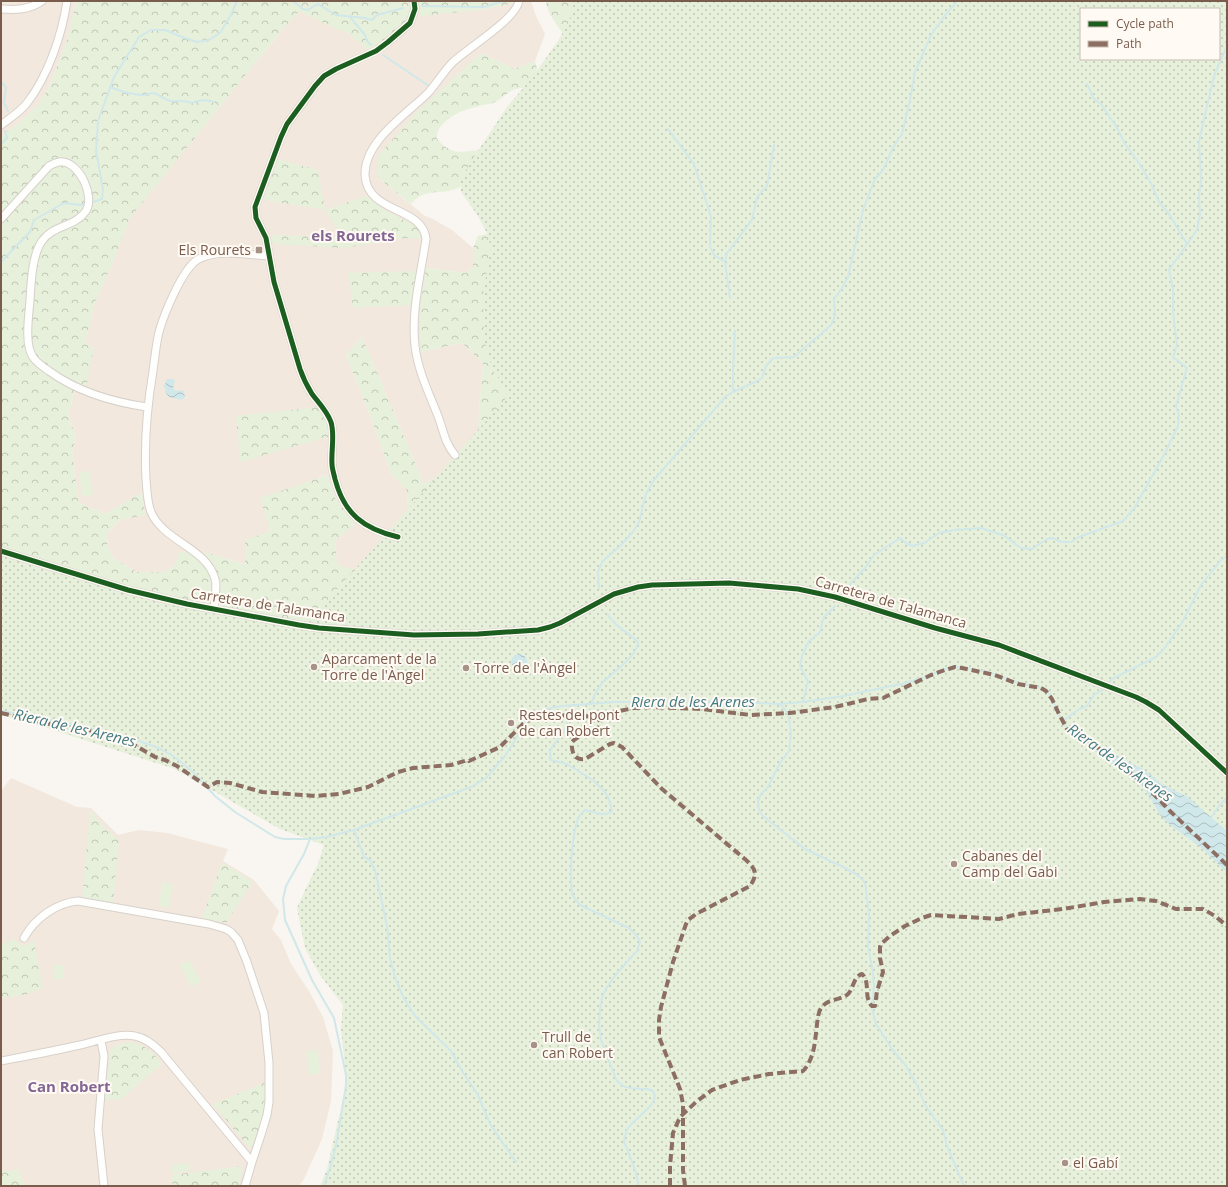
<svg xmlns="http://www.w3.org/2000/svg" width="1228" height="1187" viewBox="0 0 1228 1187" font-family="'Open Sans',sans-serif">
<style>
.residential{fill:#f2e8de}
.forest{fill:url(#forest-crowns)}
.park{fill:url(#park-dots);fill-rule:evenodd}
.pitch{fill:#e7f0db}
.water{fill:url(#water-waves)}
.lines{fill:none;stroke-linecap:round;stroke-linejoin:round}
.stream{stroke:#d0e8ea;stroke-width:2}
.minor-casing{stroke:#d7d1cb;stroke-width:9}
.minor{stroke:#fefefd;stroke-width:7}
.quiet{stroke:#8d6e63;stroke-width:4;stroke-dasharray:8 4;stroke-linecap:butt}
.cycleway-casing{stroke:#fffaf3;stroke-width:8}
.cycleway{stroke:#1b5e20;stroke-width:5}
.poi-dot{fill:#a69286;stroke:#fffaf3;stroke-width:1.5}
.labels{text-anchor:middle;stroke-width:4;stroke-linejoin:round;paint-order:stroke}
.poi-label{font-size:14px;fill:#7a5c4d;stroke:#fffaf3;text-anchor:start}
.street-label{font-size:14px;fill:#7a5c4d;stroke:#fffaf3}
.neighbourhood-label{font-size:15px;font-weight:bold;fill:#846695;stroke:#fffaf3}
.water-label{font-size:15px;font-style:italic;fill:#437c86;stroke:#fffaf3}
</style>
<defs>
<pattern id="forest-crowns" width="20" height="18" patternUnits="userSpaceOnUse"><rect width="20" height="18" fill="#e7f0db"/><path d="M2 6a3 3 0 1 1 6 0M12 15a3 3 0 1 1 6 0" fill="none" stroke="#c0c6b4"/></pattern>
<pattern id="park-dots" width="8" height="8" patternUnits="userSpaceOnUse"><rect width="8" height="8" fill="#e7f0db"/><path d="M2 2h.1M6 6h.1" fill="none" stroke="#c0c6b4" stroke-width="1.8" stroke-linecap="round"/></pattern>
<pattern id="water-waves" width="16" height="10" patternUnits="userSpaceOnUse"><rect width="16" height="10" fill="#d0e8ea"/><path d="M0 5q4-4 8 0t8 0" fill="none" stroke="#aebfc0"/></pattern>
</defs>
<rect width="100%" height="100%" fill="#f9f5f0"/>
<path class="residential" d="M 1,1 L 76,1 L 67,41 L 48,89 L 38,105 L 20,122 L 1,136 Z
M 306,1 L 531,1 L 536,16 L 545,34 L 535,61 L 514,69 L 481,53 L 378,178 L 425,216 L 431,218 L 452,230 L 473,248 L 473,266 L 466,273 L 426,268 L 421,352 L 462,343 L 483,363 L 477,437 L 453,470 L 424,484 L 362,337 L 346,355 L 372,421 L 391,474 L 407,490 L 410,554 L 364,573 L 337,565 L 335,541 L 340,504 L 335,498 L 327,475 L 300,485 L 246,565 L 209,553 L 179,552 L 177,563 L 166,572 L 137,572 L 113,558 L 107,546 L 108,532 L 120,520 L 145,515 L 142,493 L 106,514 L 79,503 L 72,451 L 76,437 L 68,415 L 75,389 L 94,347 L 85,344 L 95,302 L 113,262 L 130,217 Z
M 11,778 L 77,807 L 91,808 L 118,835 L 139,830 L 167,833 L 228,849 L 223,861 L 254,880 L 279,911 L 272,929 L 281,940 L 291,964 L 309,991 L 323,1017 L 333,1051 L 331,1101 L 322,1139 L 304,1179 L 299,1186 L 1,1186 L 1,791 Z"/>
<path class="forest" d="M 76,1 L 404,1 L 409,3 C 410,8 411,14 408,18 C 403,25 376,47 368,51 L 349,33 L 336,29 L 299,11 L 278,35 L 130,218 L 113,262 L 95,302 L 85,344 L 94,347 L 86,389 L 75,389 L 68,415 L 76,437 L 72,451 L 79,503 L 106,514 L 142,492 L 145,515 L 120,520 L 108,532 L 107,546 L 113,558 L 137,572 L 166,572 L 176,563 L 179,552 L 209,553 L 245,565 L 245,540 L 270,531 L 260,498 L 328,475 L 335,498 L 355,524 L 335,541 L 337,564 L 364,573 L 410,554 L 407,490 L 391,474 L 372,421 L 346,355 L 362,337 L 424,484 L 453,470 L 477,437 L 483,363 L 462,343 L 421,352 C 418,323 421,297 426,268 L 466,273 L 473,266 L 473,248 L 478,236 L 491,233 L 564,36 C 558,25 547,14 546,1 L 1227,1 L 1081,9 L 1081,59 L 191,762 L 1,698 L 1,136 L 20,122 L 38,105 L 48,89 L 67,41 Z
M 419,1 L 515,1 L 515,3 L 482,10 L 419,16 Z
M 481,53 L 514,69 L 535,61 L 539,76 L 527,87 C 524,88 519,88 515,89 C 507,92 502,99 495,102 C 491,104 487,104 483,105 C 468,109 458,111 446,121 C 440,126 436,131 437,139 C 452,157 463,151 483,150 C 479,158 470,178 465,183 C 448,199 427,184 411,204 L 378,178 L 378,156 L 415,114 Z
M 277,159 L 318,170 L 325,210 L 368,195 L 383,209 L 415,226 L 421,233 L 421,239 L 405,238 L 344,248 L 273,244 L 271,235 L 343,237 L 325,210 L 263,200 Z
M 417,271 L 411,305 L 353,308 L 348,273 Z
M 318,407 L 327,424 L 328,437 L 240,462 L 236,416 Z
M 90,810 L 104,827 L 119,840 L 113,904 L 82,898 Z
M 222,862 L 253,882 L 226,923 L 202,918 Z
M 15,939 C 19,947 28,947 33,940 L 35,946 L 43,988 L 27,994 L 1,999 L 1,944 Z
M 130,1042 C 146,1044 153,1053 162,1064 L 120,1100 L 105,1099 L 110,1052 C 114,1044 122,1043 130,1042 Z
M 266,1082 C 265,1106 262,1124 254,1147 L 250,1147 L 248,1146 L 213,1104 Z
M 242,1166 L 240,1186 L 173,1186 L 171,1175 Z
M 19,1170 L 25,1186 L 1,1186 L 1,1171 Z"/>
<path class="park" d="M 572,1 L 1227,1 L 1227,1186 L 320,1186 L 327,1169 L 343,1099 L 346,1077 L 341,1029 L 343,1005 L 320,975 L 305,948 L 297,908 L 306,888 L 318,864 L 324,845 L 280,829 L 175,769 L 28,722 L 1,715 L 1,554 L 121,590 L 303,628 L 508,396 L 499,379 L 493,371 L 484,340 L 483,294 L 491,248 L 487,233 L 478,216 L 461,192 L 460,180 L 472,160 L 507,107 L 531,79 L 558,41 L 570,20 ZM 1081,9 L 1219,9 L 1219,59 L 1081,59 Z"/>
<path class="pitch" d="M 90,471 L 93,495 L 82,496 L 79,472 Z
M 162,882 L 173,884 L 169,907 L 159,906 Z
M 189,960 L 201,981 L 191,987 L 179,965 Z
M 54,965 L 63,965 L 63,979 L 54,979 Z
M 318,1050 L 320,1074 L 309,1075 L 306,1051 Z
M 189,1163 L 190,1171 L 172,1173 L 171,1165 Z"/>
<path class="water" d="M 167,379 L 173,379 L 175,381 L 173,388 L 176,391 L 183,390 L 184,392 L 185,397 L 182,400 L 169,397 L 165,392 L 166,389 L 163,386 L 166,383 L 166,381 Z
M511 662a8 8 0 1 1 16 0a8 8 0 1 1-16 0Z
M 1096,744 L 1134,765 L 1142,768 L 1162,784 L 1188,797 L 1227,831 L 1227,873 L 1204,850 L 1170,825 L 1160,815 L 1145,790 L 1141,785 L 1128,775 L 1120,771 L 1105,758 L 1093,750 Z"/>
<g class="lines">
<path class="stream" d="M 293,1 L 303,9 L 308,10 L 314,6 L 318,4 L 336,15 L 365,18 L 372,20 L 377,15 L 403,8
M 422,6 L 484,7 L 504,1
M 350,17 L 365,35 L 367,41 L 371,45
M 383,55 L 429,86
M 1,82 L 6,87 L 4,103 L 8,111
M 1087,84 L 1094,99 L 1101,104 L 1116,126 L 1125,144 L 1139,163 L 1151,183 L 1159,202 L 1169,214 L 1187,244
M 110,87 C 122,92 131,95 144,95 C 147,95 150,93 153,93 C 158,93 162,99 170,101 C 178,102 184,99 191,103 C 199,100 206,99 214,102
M 668,129 L 694,164 L 711,216 L 710,247 L 714,255 L 725,262 L 730,298
M 1,144 L 7,138 L 5,131
M 90,203 L 102,199 L 103,189 L 96,151 L 98,121 L 114,77 L 139,37 L 151,30 L 165,30 L 182,37 L 197,42 L 209,40 L 220,33 L 231,15 L 237,1
M 1,262 L 30,232 L 34,220 L 64,203 L 81,205 L 86,204
M 725,262 L 727,253 L 752,220 L 757,197 L 767,186 L 774,145
M 733,392 L 733,367 L 735,331
M 599,588 L 598,572 L 602,562 L 621,545 L 633,532 L 639,522 L 646,494 L 654,480 L 726,396 L 733,392 L 755,382 L 762,378 L 766,366 L 773,358 L 794,357 L 831,325 C 838,311 834,312 834,299 L 842,288 L 848,277 L 863,210 L 875,179 L 883,170 L 894,146 L 902,134 L 910,100 L 915,72 L 931,35 L 946,14 L 956,3 L 956,1
M 847,590 L 851,583 L 865,568 L 874,555 L 900,538 L 906,543 L 912,546 L 924,543 L 939,533 L 954,530 L 981,528 L 1003,535 L 1021,548 L 1032,549 L 1047,539 L 1053,538 L 1061,542 L 1071,542 L 1079,537 L 1123,521 L 1135,507 L 1165,453 L 1178,426 L 1179,416 L 1176,406 L 1187,368 L 1173,357 L 1177,345 L 1173,312 L 1173,290 L 1169,270 L 1197,230 L 1200,215 L 1199,197 L 1201,179 L 1199,141 L 1214,76 L 1227,46
M 1109,683 L 1112,679 L 1156,657 L 1163,650 L 1182,623 L 1201,585 L 1221,560 L 1227,556
M 803,702 L 808,681 L 800,666 L 802,656 L 809,641 L 820,632 L 824,617 L 835,606
M 591,704 C 594,695 597,689 603,682 C 613,672 637,657 638,642 C 628,632 615,627 608,615
M 780,704 L 788,713 L 791,733 L 789,751 L 780,763 L 768,787 L 761,794 L 758,801 L 759,810 L 763,816 L 805,849 L 845,868 L 856,874 L 864,881 L 866,887 L 867,899 L 869,913 L 868,946 L 872,967 L 874,986 L 872,1008 L 876,1024 L 892,1049 L 906,1066 L 917,1085 L 925,1105 L 943,1130 L 947,1146 L 964,1186
M 571,705 C 569,714 568,725 563,733 C 557,743 547,746 551,760 L 567,764 L 594,781 L 604,791 L 608,797 L 612,811 C 604,818 594,811 585,810 C 583,812 580,814 579,817 C 571,834 570,876 572,894 L 575,899 L 580,905 L 629,928 L 636,935 L 640,941 L 637,951 L 618,972 L 607,987 L 602,997 L 600,1010 L 599,1025 L 601,1040 L 616,1079 C 624,1092 639,1087 652,1090 C 664,1104 632,1118 627,1130 C 626,1133 624,1139 624,1142 C 625,1145 627,1148 628,1151 C 632,1161 638,1175 638,1186
M 1,711 L 67,723 L 110,733 L 139,741 L 161,749 L 176,758 L 193,772 L 215,796 L 235,812 L 275,837 L 284,839 L 310,839 L 326,837 L 354,830 L 471,787 L 486,778 L 505,756 L 514,742 L 526,720 L 539,711 L 546,709 L 562,706 L 614,702 L 716,701 L 779,704 L 803,702 L 844,696 L 905,683 L 922,678 L 945,669 L 955,667 L 962,667 L 994,674 L 1018,683 L 1041,688 L 1047,690 L 1052,698 L 1059,715 L 1068,729 L 1098,747
M 1063,721 L 1079,709 L 1087,706 L 1094,695 L 1103,690
M 1210,819 L 1219,806 L 1227,797
M 354,830 L 364,857 L 370,860 L 375,870 L 387,926 L 390,958 L 395,977 L 403,997 L 415,1016 L 451,1051 L 462,1071 L 478,1095 L 490,1124 L 516,1162
M 310,839 L 304,854 L 286,886 L 283,899 L 285,920 L 312,980 L 334,1018 L 346,1075 L 346,1086 L 336,1146 L 330,1168 L 324,1186"/>
<defs>
<path id="minor" d="M 1,9 C 16,10 29,10 42,1
M 1,125 C 10,118 20,112 27,103 C 48,76 62,35 67,1
M 1,219 L 49,166 C 53,164 58,161 63,162 C 80,164 95,196 86,211 C 75,227 53,225 42,241 C 32,255 31,283 30,300 C 29,315 24,344 33,357 C 36,362 43,367 49,371 C 78,392 112,402 147,407
M 455,455 C 445,444 443,429 438,416 C 429,393 418,371 415,346 C 411,310 421,274 426,239 C 423,206 367,214 365,175 C 364,141 407,114 428,93 C 437,83 444,71 453,62 C 468,48 516,19 519,1
M 398,537 C 364,529 344,514 335,479 C 334,474 332,469 332,464 C 331,450 335,435 331,422 C 327,411 318,402 312,394 C 307,386 303,378 300,369 L 274,282 L 266,238 L 256,218 L 255,207 L 281,137 L 287,124 L 315,86 L 324,76 L 336,69 L 376,51 L 388,42 L 410,23 L 415,9 L 414,1
M 1,551 L 128,590 L 187,604 L 299,625 L 319,628 L 414,635 L 478,634 L 538,630 L 550,627 L 560,623 L 614,594 L 638,587 L 652,585 L 729,583 L 798,589 L 835,597 L 935,628 L 999,645 L 1136,697 L 1146,702 L 1159,710 L 1227,773
M 215,609 C 213,599 218,588 215,579 C 207,548 163,541 151,512 C 147,502 147,490 146,479 C 144,443 147,407 153,371 C 155,357 156,344 159,332 C 164,314 182,270 197,260 C 216,248 247,255 269,256
M 24,938 C 35,918 56,903 78,901 L 209,924 L 226,929 L 231,932 L 238,940 L 247,962 L 264,1013 L 269,1063 L 269,1102 L 267,1115 L 261,1135 L 252,1162 L 245,1186
M 101,1041 L 104,1056 L 98,1129 L 104,1186
M 1,1061 C 27,1056 54,1051 80,1045 C 97,1041 118,1033 135,1036 C 146,1038 154,1045 161,1052 L 252,1162"/>
</defs>
<use href="#minor" class="minor-casing"/>
<use href="#minor" class="minor"/>
<path class="quiet" d="M 1,713 L 58,726 L 94,731 L 136,746 L 155,757 L 165,760 L 177,766 L 208,787 L 217,782 L 230,783 L 262,792 L 316,796 L 339,794 L 368,787 L 398,772 L 413,768 L 451,765 L 468,760 L 469,761 L 500,747 L 524,723 L 534,717 L 545,714 L 555,714 L 575,717 L 595,716 L 634,708 L 651,707 L 702,709 L 751,715 L 790,713 L 835,707 L 868,699 L 883,698 L 931,675 L 945,670 L 955,667 L 962,668 L 995,675 L 1018,684 L 1041,688 L 1046,691 L 1052,699 L 1058,712 L 1067,729 L 1093,744 L 1142,782 L 1171,812 L 1227,865
M 595,716 L 600,721 L 599,727 C 591,735 580,733 572,742 C 571,751 574,761 585,759 L 610,744 L 614,743 L 622,747 L 662,789 L 746,860 C 756,869 758,874 750,886 L 696,914 L 688,920 L 686,924 L 673,962 L 661,1007 L 659,1020 L 659,1037 L 680,1089 L 683,1104 L 683,1170 L 685,1186
M 670,1186 L 670,1166 L 673,1133 L 680,1117 L 696,1102 L 712,1090 L 740,1080 L 769,1074 L 803,1071 C 815,1058 815,1040 817,1024 C 818,1018 818,1013 821,1008 C 828,998 840,1001 848,994 C 854,988 853,977 862,974 C 871,982 863,998 872,1006 L 875,1006 L 877,991 L 883,972 L 880,958 L 880,947 L 881,944 L 890,936 L 905,926 L 922,918 L 931,915 L 999,919 L 1018,914 L 1063,909 L 1104,902 L 1140,899 L 1156,901 L 1176,909 L 1203,909 L 1215,916 L 1227,926"/>
<defs>
<path id="cycleway" d="M 398,537 C 364,529 344,514 335,479 C 334,474 332,469 332,464 C 331,450 335,435 331,422 C 327,411 318,402 312,394 C 307,386 303,378 300,369 L 274,282 L 266,238 L 256,218 L 255,207 L 281,137 L 287,124 L 315,86 L 324,76 L 336,69 L 376,51 L 388,42 L 410,23 L 415,9 L 414,1
M 1,551 L 128,590 L 187,604 L 299,625 L 319,628 L 414,635 L 478,634 L 538,630 L 550,627 L 560,623 L 614,594 L 638,587 L 652,585 L 729,583 L 798,589 L 835,597 L 935,628 L 999,645 L 1136,697 L 1146,702 L 1159,710 L 1227,773"/>
</defs>
<use href="#cycleway" class="cycleway-casing"/>
<use href="#cycleway" class="cycleway"/>
</g>
<g class="poi-dot">
<rect x="255" y="246" width="8" height="8" rx="2"/>
<circle cx="314" cy="667" r="4"/>
<circle cx="466" cy="668" r="4"/>
<circle cx="511" cy="723" r="4"/>
<circle cx="954" cy="864" r="4"/>
<circle cx="534" cy="1045" r="4"/>
<circle cx="1065" cy="1163" r="4"/>
</g>
<g class="labels">
<g class="poi-label">
<text x="251" y="255" text-anchor="end">Els Rourets</text>
<text x="322" y="664">Aparcament de la<tspan x="322" dy="16">Torre de l'Àngel</tspan></text>
<text x="474" y="673">Torre de l'Àngel</text>
<text x="519" y="720">Restes del pont<tspan x="519" dy="16">de can Robert</tspan></text>
<text x="962" y="861">Cabanes del<tspan x="962" dy="16">Camp del Gabi</tspan></text>
<text x="542" y="1042">Trull de<tspan x="542" dy="16">can Robert</tspan></text>
<text x="1073" y="1168">el Gabí</text>
</g>
<g class="street-label">
<text transform="translate(891 602) rotate(16)" y="5">Carretera de Talamanca</text>
<text transform="translate(268 605) rotate(9)" y="5">Carretera de Talamanca</text>
</g>
<g class="neighbourhood-label">
<text x="353" y="241">els Rourets</text>
<text x="69" y="1092">Can Robert</text>
</g>
<g class="water-label">
<text x="693" y="707">Riera de les Arenes</text>
<text transform="translate(75 728) rotate(13)" y="5">Riera de les Arenes</text>
<text transform="translate(1120 763) rotate(35)" y="5">Riera de les Arenes</text>
</g>
</g>
<rect width="1228" height="1187" fill="none" stroke="#7a5c4d" stroke-width="4"/>
<rect x="1080" y="8" width="140" height="52" fill="#fffaf3" stroke="#cabbb1"/>
<rect x="1088" y="21" width="20" height="6" fill="#1b5e20" stroke="#cabbb1"/>
<text x="1116" y="28" font-size="12" fill="#7a5c4d">Cycle path</text>
<rect x="1088" y="41" width="20" height="6" fill="#8d6e63" stroke="#cabbb1"/>
<text x="1116" y="48" font-size="12" fill="#7a5c4d">Path</text>
</svg>
